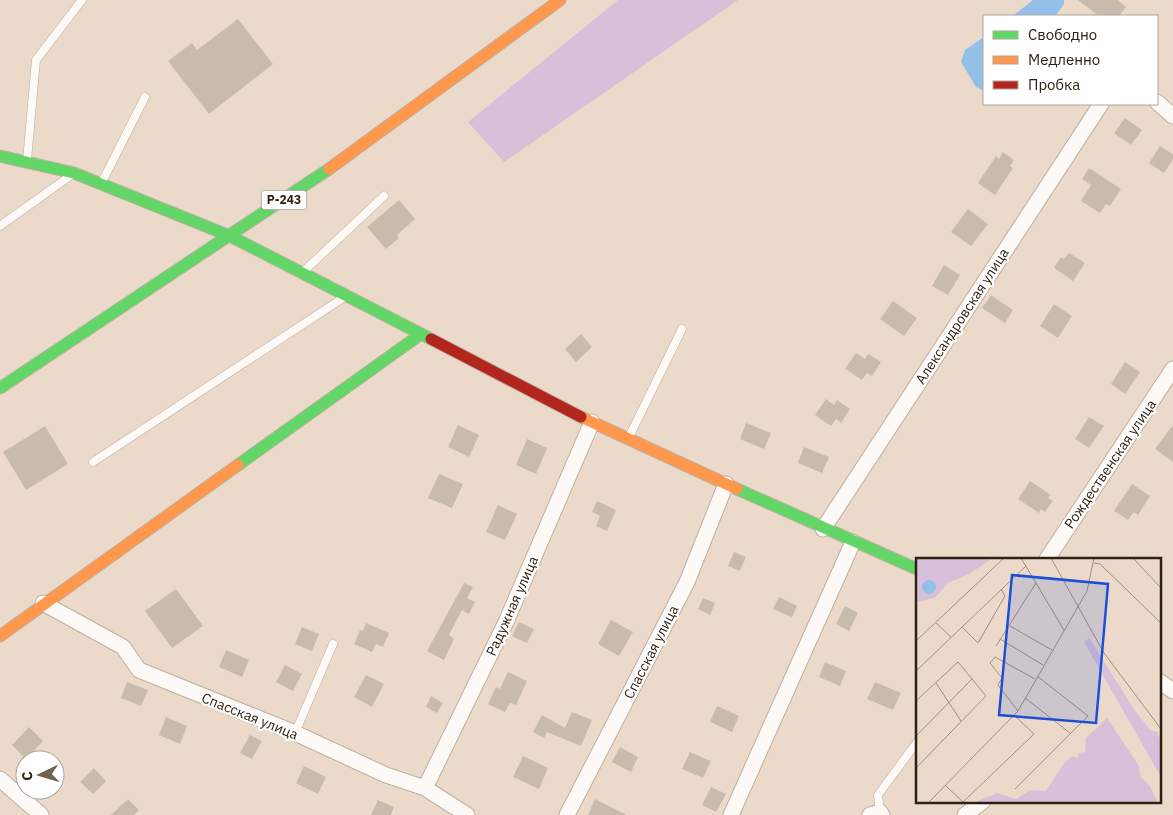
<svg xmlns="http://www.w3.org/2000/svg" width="1173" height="815" viewBox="0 0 1173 815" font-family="'IBM Plex Sans',sans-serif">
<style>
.green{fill:#d8c0da}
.water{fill:#93bfe8}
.building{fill:#c9bbab}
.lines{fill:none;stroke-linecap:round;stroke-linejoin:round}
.lane-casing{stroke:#beafa0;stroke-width:9}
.street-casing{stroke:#beafa0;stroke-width:17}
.fast-casing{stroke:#beafa0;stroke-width:13}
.slow-casing{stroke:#beafa0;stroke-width:13}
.jam-casing{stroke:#beafa0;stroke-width:13}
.lane{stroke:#fcf9f7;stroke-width:8}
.street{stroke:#fcf9f7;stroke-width:15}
.fast{stroke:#63d668;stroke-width:11}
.slow{stroke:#ff974d;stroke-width:11}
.jam{stroke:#b3261e;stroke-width:11}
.labels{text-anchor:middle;stroke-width:4.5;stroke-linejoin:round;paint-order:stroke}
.shield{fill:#fff;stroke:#6d6458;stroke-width:1}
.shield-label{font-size:12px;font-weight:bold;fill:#2f2111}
.street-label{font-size:14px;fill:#2f2111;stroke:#fff}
.inset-road{fill:none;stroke:#a0907f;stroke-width:1}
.view{fill:#1d4ed8;fill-opacity:0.15;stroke:#1d4ed8;stroke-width:2.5}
.inset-edge{fill:none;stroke:#2f2111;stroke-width:2.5}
</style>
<rect width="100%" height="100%" fill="#ebdac9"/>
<path class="green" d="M 618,0 L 738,0 L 504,162 L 468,122 Z"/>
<path class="water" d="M 1033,0 L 1064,0 L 1064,4 L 1055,16 L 1013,16 Z
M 984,37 L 984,91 L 976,87 L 961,62 L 965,50 Z"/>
<path class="building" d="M 1078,0 L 1118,0 L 1126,7 L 1119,16 L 1099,16 Z
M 238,19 L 273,64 L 209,114 L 168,61 L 192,43 L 197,50 Z
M 1125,118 L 1142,130 L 1131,145 L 1114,133 Z
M 1160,146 L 1173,154 L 1173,159 L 1164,173 L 1149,163 Z
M 1003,152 L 1014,160 L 1010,166 L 1013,168 L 995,195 L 978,183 L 996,156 L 999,159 Z
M 1089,168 L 1121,189 L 1110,206 L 1106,204 L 1100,213 L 1081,201 L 1091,185 L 1082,179 Z
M 399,200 L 415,219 L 397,235 L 399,238 L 386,249 L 367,227 Z
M 968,209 L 988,224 L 971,246 L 951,232 Z
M 1069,253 L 1085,263 L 1073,281 L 1054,268 L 1061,257 L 1064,259 Z
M 944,265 L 960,275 L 948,295 L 932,286 Z
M 991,295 L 1013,310 L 1005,323 L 982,308 Z
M 893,301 L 917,318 L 904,336 L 880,319 Z
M 1054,304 L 1072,316 L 1058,338 L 1040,326 Z
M 581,334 L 592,347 L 576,362 L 565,349 Z
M 856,353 L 865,359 L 868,354 L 881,362 L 872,376 L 867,373 L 862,380 L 845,369 Z
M 1125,362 L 1140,372 L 1125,394 L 1111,384 Z
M 826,399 L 834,405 L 837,400 L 850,409 L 841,423 L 836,419 L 831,426 L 815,415 Z
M 1089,417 L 1104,426 L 1089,448 L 1075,439 Z
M 746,423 L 771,433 L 764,449 L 740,439 Z
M 458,425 L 479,435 L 469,457 L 448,447 Z
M 1173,425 L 1173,462 L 1155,449 Z
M 45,426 L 68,464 L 26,490 L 3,452 Z
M 527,439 L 547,448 L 536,474 L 516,465 Z
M 804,447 L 829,457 L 822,473 L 798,463 Z
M 439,474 L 463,484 L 452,508 L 428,498 Z
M 1030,481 L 1051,495 L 1048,498 L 1053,501 L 1045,512 L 1041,509 L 1039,513 L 1018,499 Z
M 1132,484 L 1150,496 L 1138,515 L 1134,512 L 1128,520 L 1114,511 Z
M 597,501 L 616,510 L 607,531 L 596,526 L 600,516 L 592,512 Z
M 498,505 L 517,514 L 505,540 L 486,532 Z
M 734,552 L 746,557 L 740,571 L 728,566 Z
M 464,583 L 473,587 L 467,598 L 475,602 L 469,614 L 462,610 L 449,635 L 454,639 L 444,660 L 427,651 Z
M 176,589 L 203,626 L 172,648 L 145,611 Z
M 779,597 L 797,606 L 792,617 L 773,609 Z
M 703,598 L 715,603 L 710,615 L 698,609 Z
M 845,606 L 858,613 L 849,631 L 836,624 Z
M 611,620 L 633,632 L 619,656 L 598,644 Z
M 519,622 L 534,629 L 527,643 L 512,636 Z
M 366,623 L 389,633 L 383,647 L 376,644 L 372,652 L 354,644 L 360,630 L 363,631 Z
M 302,627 L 319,634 L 312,651 L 295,644 Z
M 226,650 L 249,660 L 242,677 L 219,667 Z
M 825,662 L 846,671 L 840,686 L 819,677 Z
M 285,665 L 302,674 L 293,691 L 276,682 Z
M 508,672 L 527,681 L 516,705 L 510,703 L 505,712 L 488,704 L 496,687 L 500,689 Z
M 366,675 L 384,684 L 372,707 L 354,697 Z
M 127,682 L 148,690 L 141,706 L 121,698 Z
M 875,682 L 901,693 L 893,710 L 867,699 Z
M 431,696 L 443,703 L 437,713 L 426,707 Z
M 717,706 L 739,716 L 732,732 L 710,722 Z
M 572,712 L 592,720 L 581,746 L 547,732 L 544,738 L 533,732 L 542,715 L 565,728 Z
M 166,717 L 187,726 L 180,744 L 159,735 Z
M 29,727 L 43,741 L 26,759 L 12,745 Z
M 250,735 L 262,741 L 252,759 L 240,753 Z
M 620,747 L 638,757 L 631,772 L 612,762 Z
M 690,752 L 711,761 L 703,778 L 682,769 Z
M 523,756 L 548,768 L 539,789 L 513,777 Z
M 304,766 L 326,777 L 318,794 L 296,783 Z
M 94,768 L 106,781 L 93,794 L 80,782 Z
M 711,787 L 726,794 L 716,812 L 702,805 Z
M 128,799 L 139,810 L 134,815 L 111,815 Z
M 595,799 L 627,815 L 588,815 Z
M 378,800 L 394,807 L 391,815 L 371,815 Z"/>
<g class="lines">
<defs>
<path id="lane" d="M 27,160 L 36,60 L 82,0
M 102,182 L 145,97
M 0,226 L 70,176
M 304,271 L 384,196
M 629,437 L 682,329
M 93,462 L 343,298
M 295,733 L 333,644
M 880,812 L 878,795 L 917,742"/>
<path id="street" d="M 1157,102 L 1173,116
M 823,529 L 1101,104
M 1047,559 L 1173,369
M 43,603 L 123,647 L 139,670 L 295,733 L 386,775 L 425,788 L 467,815
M 1159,681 L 1173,691
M 0,779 L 41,815
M 425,788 L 506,622 L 592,422
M 567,815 L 687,582 L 726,484
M 731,815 L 853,542
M 870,815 L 880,812 L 882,815
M 965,815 L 983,801"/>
<path id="fast" d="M 0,156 L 74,173 L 230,236 L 431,339
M 0,388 L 329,169
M 238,465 L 421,334
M 737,489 L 917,569"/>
<path id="slow" d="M 329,169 L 560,0
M 581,417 L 737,489
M 0,636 L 238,465"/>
<path id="jam" d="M 431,339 L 581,417"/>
</defs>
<use href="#lane" class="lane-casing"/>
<use href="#street" class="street-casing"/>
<use href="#fast" class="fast-casing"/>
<use href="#slow" class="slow-casing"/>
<use href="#jam" class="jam-casing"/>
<use href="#lane" class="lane"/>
<use href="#street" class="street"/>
<use href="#fast" class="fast"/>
<use href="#slow" class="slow"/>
<use href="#jam" class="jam"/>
</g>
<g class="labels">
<rect class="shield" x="261.5" y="190.5" width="45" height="19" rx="4"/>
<g class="shield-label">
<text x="284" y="204">Р-243</text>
</g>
<g class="street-label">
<text transform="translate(962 316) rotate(-57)" y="5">Александровская улица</text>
<text transform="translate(1110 464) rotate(-56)" y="5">Рождественская улица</text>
<text transform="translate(512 606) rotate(-66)" y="5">Радужная улица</text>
<text transform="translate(651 652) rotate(-63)" y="5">Спасская улица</text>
<text transform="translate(250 716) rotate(22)" y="5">Спасская улица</text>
</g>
</g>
<g transform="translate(916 558)">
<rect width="245" height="245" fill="#ebdac9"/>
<path d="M 0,0 L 77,0 L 53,16 L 32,25 L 19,40 L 0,44 ZM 173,80 L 218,151 L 234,172 L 241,174 L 245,183 L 245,219 L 168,84 ZM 191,160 L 223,208 L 224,218 L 234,228 L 242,245 L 57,245 L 81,235 L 100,241 L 114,232 L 130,233 L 148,205 L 156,198 L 162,200 L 163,195 L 169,194 L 170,180 Z" fill="#d8c0da"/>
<path d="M6 29a7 7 0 1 1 14 0a7 7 0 1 1-14 0Z" fill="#93bfe8"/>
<path class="inset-road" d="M 105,0 L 148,72M 135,0 L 188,95 L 245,171M 217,0 L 245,30M 178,5 L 184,6 L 245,65M 19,64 L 35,79M 94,68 L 136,92M 46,69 L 62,85 L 89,38 L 85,31M 84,81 L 127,107M 0,83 L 88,0M 80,88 L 120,25M 0,113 L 110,8M 20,125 L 45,163M 109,140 L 154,175M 0,143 L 42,104 L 70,138 L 0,210M 102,153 L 82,127 L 86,120 L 74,105 L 79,99 L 119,121M 0,178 L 56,121M 30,228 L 47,244 L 118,176 L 99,158M 99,231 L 172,158 L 121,118M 12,245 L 102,153 L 171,33 L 178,0"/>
<path class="view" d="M 96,17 L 192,26 L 180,165 L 83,157 Z"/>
<rect width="245" height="245" class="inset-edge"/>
</g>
<rect x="983" y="15" width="175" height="90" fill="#ffffff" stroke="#aca6a0"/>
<rect x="993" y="31" width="25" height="8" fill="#63d668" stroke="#aca6a0"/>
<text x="1028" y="40" font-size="15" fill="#2f2111">Свободно</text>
<rect x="993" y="56" width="25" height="8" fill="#ff974d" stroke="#aca6a0"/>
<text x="1028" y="65" font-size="15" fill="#2f2111">Медленно</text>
<rect x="993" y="81" width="25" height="8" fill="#b3261e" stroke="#aca6a0"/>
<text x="1028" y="90" font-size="15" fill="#2f2111">Пробка</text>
<g transform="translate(40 775) rotate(265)"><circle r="24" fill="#ffffff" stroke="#aca6a0"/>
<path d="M0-4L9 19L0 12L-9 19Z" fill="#716251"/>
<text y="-8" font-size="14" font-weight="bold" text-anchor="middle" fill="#2f2111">С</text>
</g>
</svg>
